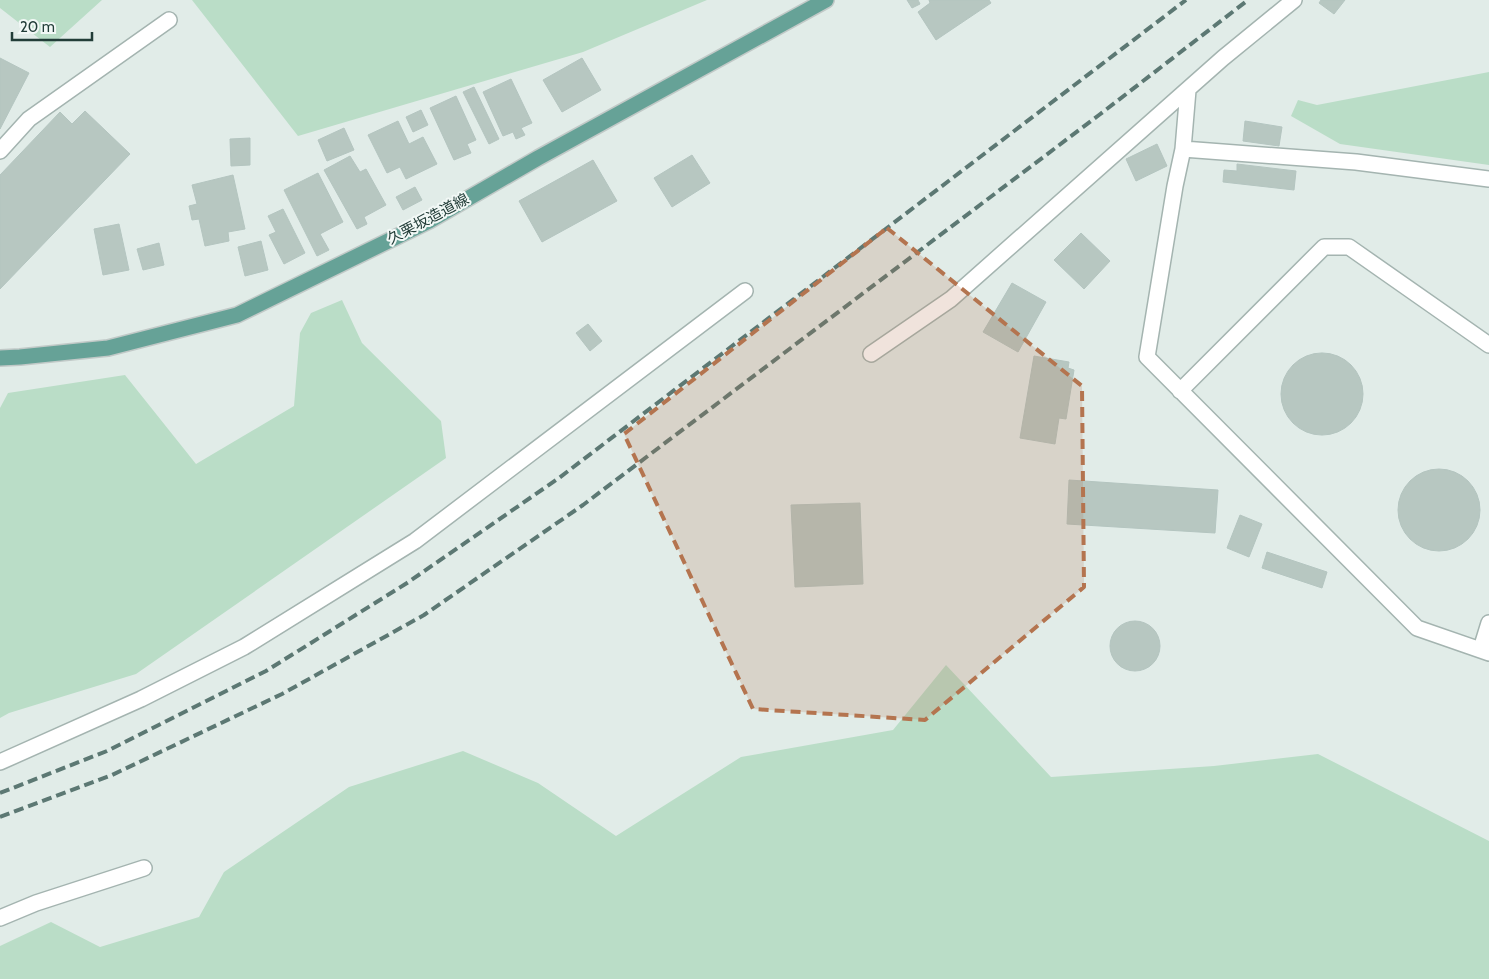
<svg xmlns="http://www.w3.org/2000/svg" width="1489" height="979" viewBox="0 0 1489 979" font-family="Cabin,'Noto Sans JP',sans-serif">
<style>
.green{fill:#baddc7}
.building{fill:#b7c7c1;stroke:#b4c5c0}
.lines{fill:none;stroke-linecap:round;stroke-linejoin:round}
.minor-casing{stroke:#a4b4b0;stroke-width:18}
.major-casing{stroke:#c1c9c7;stroke-width:18}
.minor{stroke:#fff;stroke-width:15}
.major{stroke:#66a297;stroke-width:15}
.rail{stroke:#5c7873;stroke-width:4;stroke-dasharray:10 5;stroke-linecap:butt}
.marked{fill:#b4744f;fill-opacity:0.2;stroke:#b4744f;stroke-width:4;stroke-dasharray:10 6;stroke-linejoin:round}
.labels{text-anchor:middle;stroke-width:4;stroke-linejoin:round;paint-order:stroke}
.street-label{font-size:15px;fill:#223d38;stroke:#f2f8f6}
</style>
<rect width="100%" height="100%" fill="#e1ece8"/>
<path class="green" d="M 0,0 L 102,0 L 50,47 L 0,8 Z
M 192,0 L 707,0 L 583,52 L 298,136 Z
M 1489,72 L 1489,165 L 1340,144 L 1291,116 L 1298,100 L 1317,105 Z
M 342,300 L 362,343 L 441,421 L 446,458 L 136,674 L 9,713 L 0,718 L 0,408 L 8,393 L 125,375 L 196,464 L 294,406 L 300,333 L 311,313 Z
M 946,665 L 1051,777 L 1214,766 L 1318,754 L 1489,841 L 1489,979 L 0,979 L 0,946 L 51,922 L 100,947 L 199,917 L 224,872 L 349,787 L 463,751 L 538,783 L 616,836 L 741,757 L 893,730 Z"/>
<path class="building" d="M 907,0 L 918,0 L 920,4 L 912,8 Z
M 929,0 L 989,0 L 991,3 L 936,40 L 918,12 L 930,3 Z
M 1321,0 L 1345,0 L 1334,14 L 1319,3 Z
M 0,58 L 29,73 L 0,129 Z
M 582,58 L 601,90 L 562,112 L 543,80 Z
M 511,79 L 532,123 L 521,128 L 525,135 L 516,139 L 513,132 L 503,136 L 483,92 Z
M 474,87 L 499,139 L 489,144 L 463,92 Z
M 456,96 L 476,140 L 467,144 L 471,153 L 454,160 L 430,108 Z
M 421,110 L 428,125 L 413,132 L 406,117 Z
M 85,111 L 130,154 L 0,289 L 0,175 L 60,112 L 72,124 Z
M 398,121 L 409,144 L 423,137 L 437,164 L 406,179 L 400,167 L 387,173 L 368,135 Z
M 1245,121 L 1282,127 L 1279,146 L 1243,141 Z
M 344,128 L 354,150 L 327,161 L 318,140 Z
M 250,138 L 250,165 L 231,166 L 230,139 Z
M 1157,144 L 1167,166 L 1136,181 L 1126,159 Z
M 692,155 L 710,183 L 672,207 L 654,178 Z
M 350,156 L 360,172 L 366,169 L 386,205 L 364,217 L 367,224 L 357,229 L 324,170 Z
M 593,160 L 617,201 L 542,242 L 519,201 Z
M 1237,164 L 1296,171 L 1294,190 L 1223,182 L 1224,170 L 1237,171 Z
M 318,173 L 343,222 L 320,234 L 329,250 L 317,256 L 284,190 Z
M 233,175 L 245,229 L 228,232 L 229,241 L 205,246 L 199,219 L 192,220 L 189,206 L 197,204 L 192,185 Z
M 415,187 L 422,200 L 403,210 L 396,197 Z
M 283,209 L 305,253 L 284,264 L 269,235 L 276,232 L 268,216 Z
M 119,224 L 129,270 L 103,275 L 94,229 Z
M 1081,233 L 1110,261 L 1084,289 L 1054,260 Z
M 261,241 L 268,270 L 245,276 L 238,247 Z
M 159,243 L 164,265 L 143,270 L 137,249 Z
M 1012,283 L 1046,302 L 1018,352 L 983,332 Z
M 588,324 L 602,341 L 590,351 L 576,333 Z
M1281 394a41 41 0 1 1 82 0a41 41 0 1 1-82 0Z
M 1034,356 L 1069,362 L 1068,368 L 1074,370 L 1066,419 L 1059,418 L 1055,444 L 1020,438 Z
M1398 510a41 41 0 1 1 82 0a41 41 0 1 1-82 0Z
M 1069,480 L 1218,490 L 1215,533 L 1067,524 Z
M 860,503 L 863,584 L 795,587 L 791,505 Z
M 1240,515 L 1262,524 L 1249,557 L 1227,548 Z
M 1267,552 L 1327,572 L 1322,588 L 1262,568 Z
M1110 646a25 25 0 1 1 50 0a25 25 0 1 1-50 0Z"/>
<g class="lines">
<defs>
<path id="minor" d="M 1188,90 L 1183,149 L 1356,162 L 1489,179
M 1183,149 L 1175,186 L 1147,357 L 1417,628 L 1489,653
M 0,151 L 29,119 L 169,20
M 871,354 L 951,299 L 1223,58 L 1294,0
M 1180,391 L 1324,247 L 1349,247 L 1489,345
M 1481,649 L 1489,623
M 0,762 L 141,699 L 244,647 L 415,541 L 745,291
M 0,918 L 36,903 L 144,868"/>
<path id="major" d="M 0,358 L 20,357 L 108,348 L 237,315 L 429,221 L 538,158 L 826,0"/>
</defs>
<use href="#minor" class="minor-casing"/>
<use href="#major" class="major-casing"/>
<use href="#minor" class="minor"/>
<use href="#major" class="major"/>
<path class="rail" d="M 0,793 L 107,751 L 266,671 L 407,583 L 559,478 L 1186,0
M 0,817 L 112,775 L 282,694 L 424,615 L 583,505 L 1099,115 L 1248,0"/>
</g>
<path class="marked" d="M 887,228 L 1082,386 L 1084,587 L 925,720 L 753,709 L 624,434 Z"/>
<g class="labels">
<g class="street-label">
<text transform="translate(428 219) rotate(-28)" y="5">久栗坂造道線</text>
</g>
</g>
<path d="M12 32v8h80v-8" fill="none" stroke="#223d38" stroke-width="2.5"/>
<text x="20" y="32" font-size="15" fill="#223d38" stroke="#f2f8f6" stroke-width="4" paint-order="stroke">20 m</text>
</svg>
